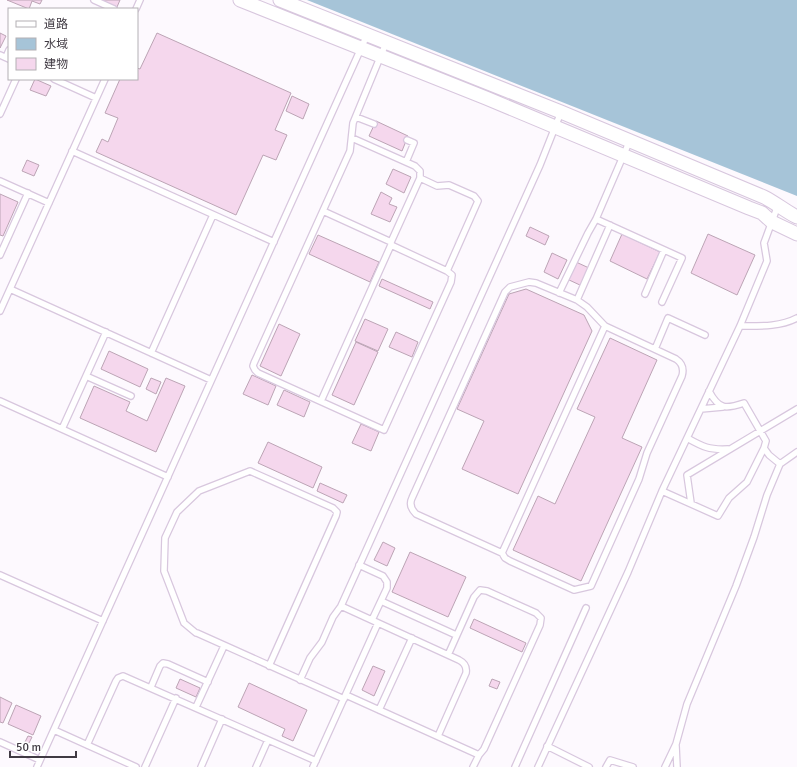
<svg xmlns="http://www.w3.org/2000/svg" width="797" height="767" viewBox="0 0 797 767" font-family="Signika,'Noto Sans JP',sans-serif">
<style>
.water{fill:#a6c4d8}
.building{fill:#f5d7ed;stroke:#bca4b5}
.lines{fill:none;stroke-linecap:round;stroke-linejoin:round}
.service-casing{stroke:#d8c7de;stroke-width:8}
.tertiary-casing{stroke:#d8c7de;stroke-width:15}
.service{stroke:#fff;stroke-width:5.5}
.tertiary{stroke:#fff;stroke-width:13}
</style>
<rect width="100%" height="100%" fill="#fdf9fe"/>
<path class="water" d="M 307,0 L 797,0 L 797,196 Z"/>
<path class="building" d="M 7,0 L 42,0 L 40,4 L 32,1 L 29,9 Z
M 100,0 L 120,0 L 117,7 Z
M 0,33 L 6,36 L 0,48 Z
M 157,33 L 291,93 L 275,130 L 287,135 L 276,160 L 263,155 L 236,215 L 96,152 L 102,139 L 108,142 L 118,118 L 105,113 L 120,79 L 137,79 L 137,68 L 140,69 Z
M 35,79 L 51,86 L 46,96 L 30,90 Z
M 292,96 L 309,104 L 303,119 L 286,111 Z
M 376,121 L 408,136 L 402,151 L 369,136 Z
M 27,160 L 39,165 L 34,176 L 22,171 Z
M 393,169 L 411,177 L 404,193 L 386,184 Z
M 381,192 L 392,198 L 389,204 L 397,207 L 390,222 L 371,214 Z
M 0,194 L 18,202 L 3,236 L 0,235 Z
M 530,227 L 549,236 L 545,245 L 526,236 Z
M 622,234 L 660,252 L 647,279 L 610,261 Z
M 708,234 L 755,255 L 737,295 L 691,273 Z
M 318,235 L 379,262 L 370,282 L 309,254 Z
M 552,253 L 567,260 L 558,279 L 544,272 Z
M 576,262 L 589,268 L 582,286 L 567,279 Z
M 382,279 L 433,302 L 430,309 L 379,286 Z
M 526,289 L 584,315 L 592,331 L 518,494 L 462,469 L 484,421 L 457,409 L 509,294 Z
M 365,319 L 388,329 L 378,351 L 355,341 Z
M 279,324 L 300,334 L 281,376 L 260,366 Z
M 396,332 L 418,342 L 412,357 L 389,347 Z
M 610,338 L 657,360 L 622,438 L 642,447 L 581,581 L 513,550 L 538,496 L 555,504 L 595,417 L 577,409 Z
M 356,342 L 378,352 L 354,405 L 332,395 Z
M 109,351 L 148,369 L 140,387 L 101,369 Z
M 252,375 L 276,386 L 268,405 L 243,394 Z
M 151,378 L 161,382 L 156,394 L 146,389 Z
M 166,378 L 185,386 L 156,452 L 80,418 L 94,386 L 130,402 L 126,411 L 147,421 Z
M 284,390 L 310,402 L 304,417 L 277,405 Z
M 361,424 L 379,432 L 371,451 L 352,443 Z
M 268,442 L 322,467 L 313,488 L 258,463 Z
M 320,483 L 347,495 L 343,503 L 317,491 Z
M 383,542 L 395,548 L 387,566 L 374,560 Z
M 410,552 L 466,577 L 448,617 L 392,592 Z
M 474,619 L 526,643 L 522,652 L 470,628 Z
M 373,666 L 385,671 L 374,696 L 362,690 Z
M 180,679 L 200,688 L 196,697 L 176,688 Z
M 492,679 L 500,682 L 497,689 L 489,686 Z
M 249,683 L 307,710 L 293,741 L 282,736 L 285,729 L 238,707 Z
M 0,697 L 12,703 L 3,723 L 0,722 Z
M 16,705 L 41,716 L 33,735 L 8,724 Z
M 28,736 L 32,737 L 29,743 L 25,742 Z"/>
<g class="lines">
<defs>
<path id="service" d="M 94,0 L 114,9
M 136,9 L 140,0
M 0,55 L 9,59
M 6,57 L 9,50
M 54,79 L 96,98
M 0,114 L 16,79
M 356,117 L 374,124
M 352,138 L 415,166 L 420,171 L 420,178 L 391,242
M 72,151 L 274,242
M 406,162 L 414,143 L 407,140
M 420,178 L 437,186 L 449,185 L 474,196 L 478,201 L 447,271
M 0,181 L 49,203
M 323,211 L 391,242 L 391,245 L 447,271 L 452,275 L 451,282 L 384,430 L 258,373 L 255,370 L 253,366 L 254,363 L 350,151 L 353,123 L 386,43
M 596,219 L 682,258 L 662,302
M 0,255 L 28,193
M 10,289 L 211,380
M 559,293 L 588,233 L 596,219 L 630,140
M 645,294 L 664,250
M 577,300 L 610,225
M 0,311 L 105,79
M 740,326 C 759,326 780,327 797,318
M 655,349 L 668,318 L 705,335
M 151,353 L 213,215
M 86,376 L 131,396
M 709,391 C 719,410 726,409 744,403 L 766,441 L 764,448 L 769,455 L 780,464
M 0,401 L 168,477
M 321,401 L 391,245
M 701,409 L 723,407
M 62,429 L 106,332
M 687,438 C 703,447 709,450 728,449
M 662,491 L 718,516 L 729,498 L 747,482 L 764,448
M 691,503 L 687,475 L 797,409
M 502,553 L 505,558 L 510,561 L 574,590 L 591,586 L 639,479 L 647,453 L 682,376 C 684,369 682,363 676,359 L 605,326 L 587,307 L 577,300 L 536,283 L 529,282 L 510,287 L 505,292 L 412,498 C 409,504 411,509 416,514 L 502,553 L 605,326
M 359,565 L 383,576 L 387,582 L 387,588 L 372,620
M 0,575 L 103,621
M 381,601 L 456,635
M 448,655 L 474,597 L 480,590 L 487,591 L 536,613 L 541,618 L 540,625 L 484,749 L 479,755 L 473,767
M 269,666 L 336,516 L 337,512 L 333,508 L 250,471 L 199,491 L 177,512 L 165,538 L 164,571 L 184,623 L 196,633 L 197,633 C 246,655 295,677 344,699
M 300,680 L 310,658 L 322,642 L 333,617 L 341,606
M 151,687 L 160,666 L 163,663 L 168,664 L 208,682
M 346,695 L 479,755
M 196,707 L 224,646
M 379,710 L 412,638
M 54,730 L 136,767
M 438,736 L 466,673 C 467,667 465,663 459,660 L 341,606 L 540,165 L 561,112
M 0,742 L 40,760
M 87,745 L 116,681 L 118,678 L 123,676 L 316,761
M 547,746 L 589,767
M 676,746 L 677,767
M 37,767 L 367,35
M 145,767 L 176,698
M 201,767 L 222,719
M 256,767 L 268,740
M 313,767 L 378,623
M 515,767 L 586,608
M 538,767 L 628,572 L 662,491 L 740,326 L 767,261 L 764,243 L 778,205
M 606,767 L 610,760 L 633,767
M 665,767 L 676,744 L 687,704 L 736,586 L 754,537 L 767,495 L 780,464 L 797,452"/>
<path id="tertiary" d="M 240,0 L 486,98 L 749,208 L 762,213 L 772,222 L 797,234
M 280,0 L 561,112 L 764,197 C 776,203 785,211 797,217"/>
</defs>
<use href="#service" class="service-casing"/>
<use href="#tertiary" class="tertiary-casing"/>
<use href="#service" class="service"/>
<use href="#tertiary" class="tertiary"/>
</g>
<rect x="8" y="8" width="130" height="72" fill="#ffffff" stroke="#b3b0b4"/>
<rect x="16" y="21" width="20" height="6" fill="#ffffff" stroke="#b3b0b4"/>
<text x="44" y="28" font-size="12" fill="#403a43">道路</text>
<rect x="16" y="38" width="20" height="12" fill="#a6c4d8" stroke="#b3b0b4"/>
<text x="44" y="48" font-size="12" fill="#403a43">水域</text>
<rect x="16" y="58" width="20" height="12" fill="#f5d7ed" stroke="#b3b0b4"/>
<text x="44" y="68" font-size="12" fill="#403a43">建物</text>
<path d="M10 751v6h66v-6" fill="none" stroke="#403a43" stroke-width="2"/>
<text x="16" y="751" font-size="12" fill="#403a43" stroke="#ffffff" stroke-width="3" paint-order="stroke">50 m</text>
</svg>
